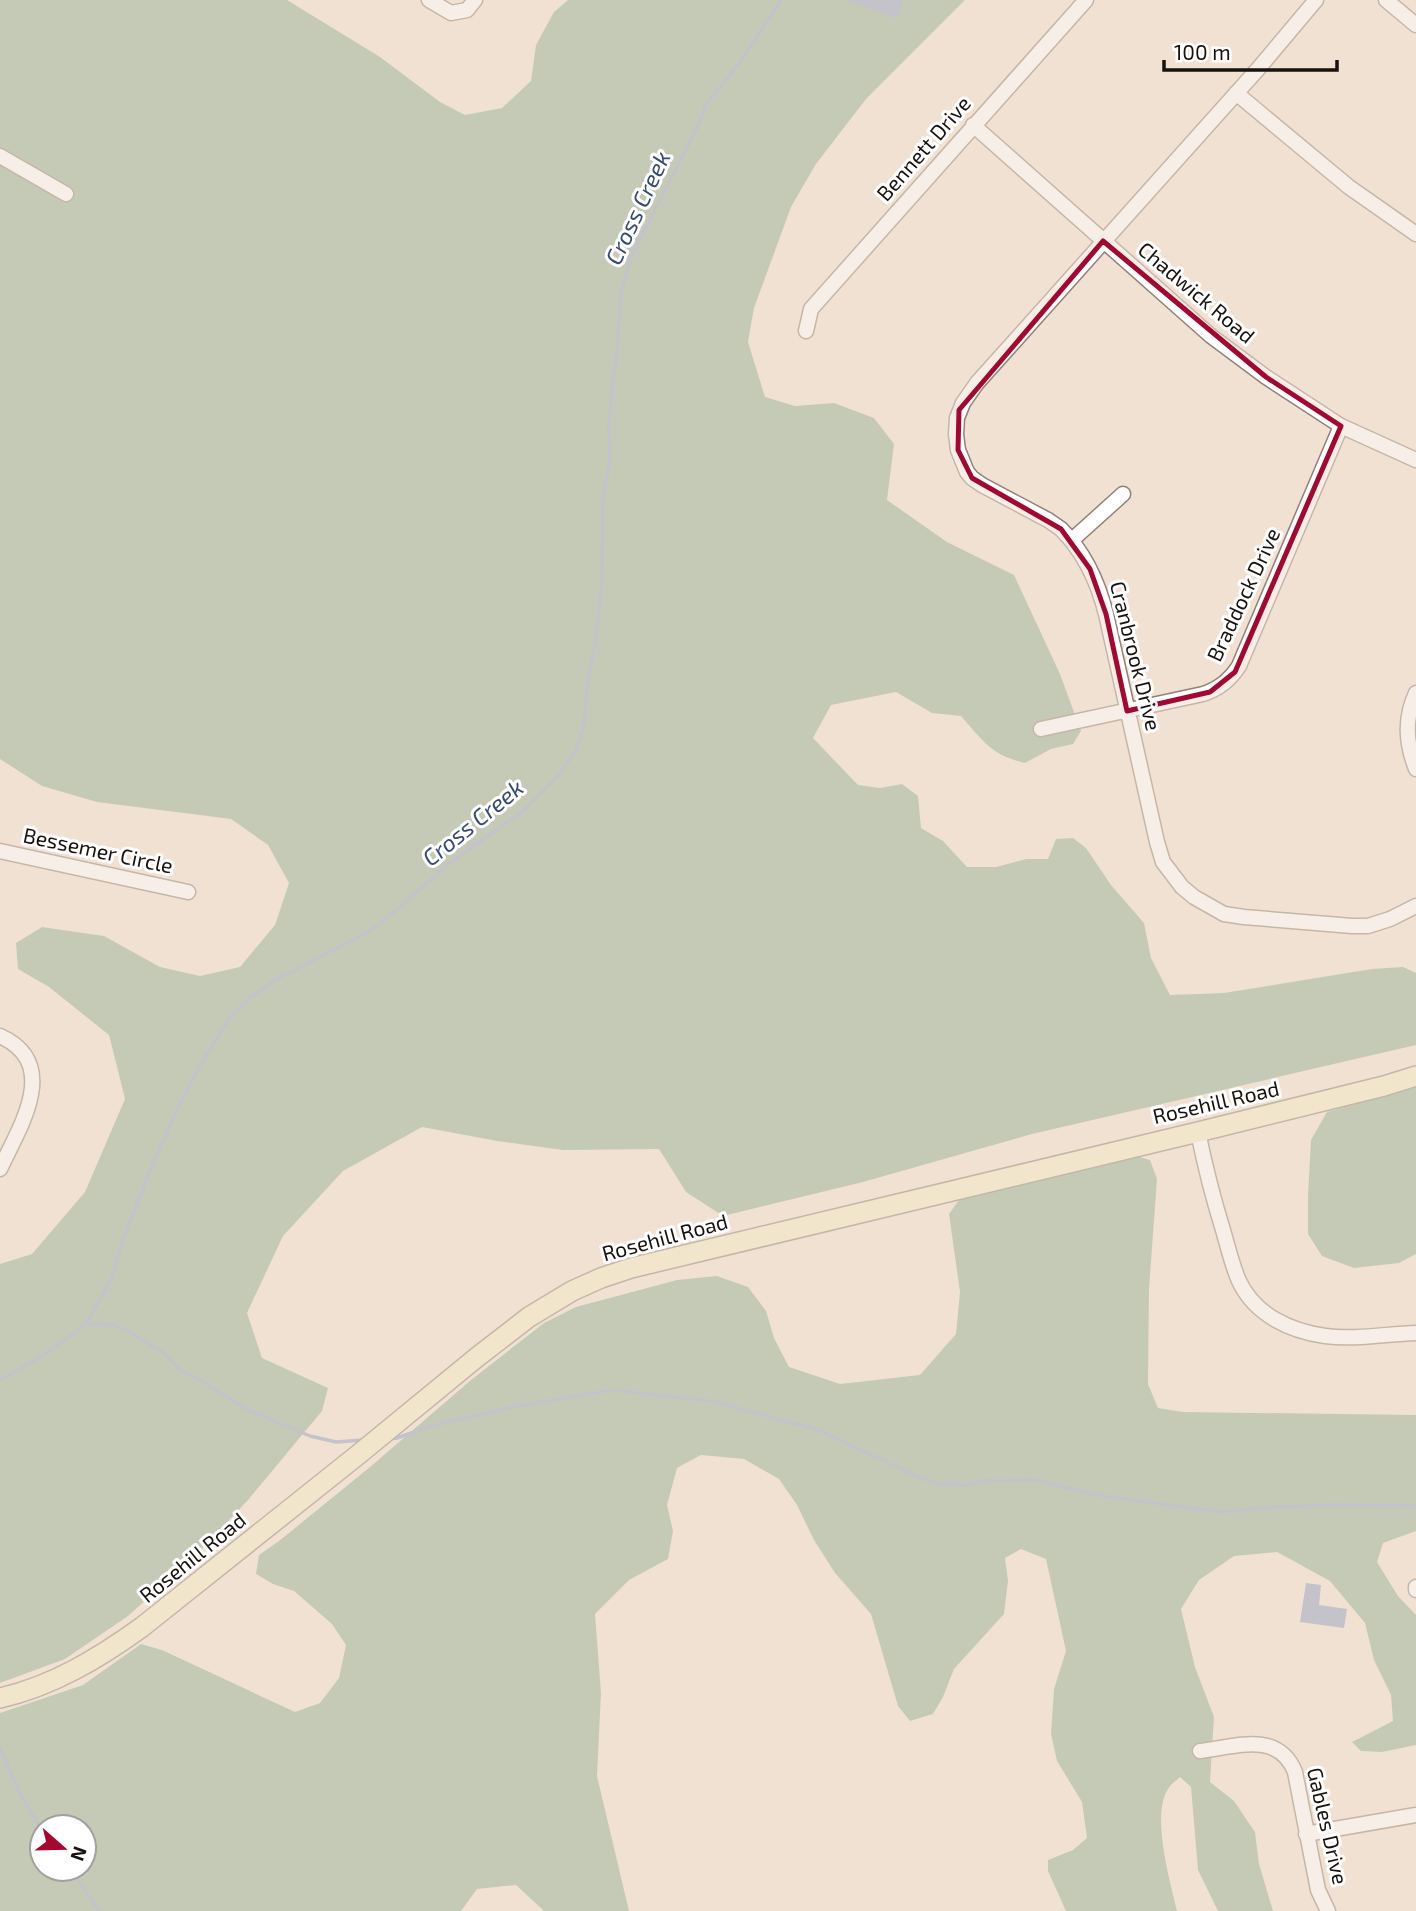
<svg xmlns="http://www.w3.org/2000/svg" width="1416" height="1911" viewBox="0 0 1416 1911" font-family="'Exo 2',sans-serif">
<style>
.forest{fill:#90ae93;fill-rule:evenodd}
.water{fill:#8d9dbd}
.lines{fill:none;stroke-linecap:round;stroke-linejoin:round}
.stream{stroke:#8d9dbd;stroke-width:3.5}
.minor-casing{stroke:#908274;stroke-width:17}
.secondary-casing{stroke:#908274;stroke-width:22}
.minor{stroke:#fff;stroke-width:14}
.secondary{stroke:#f2e8c4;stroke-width:19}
.marked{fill:none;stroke:#a40730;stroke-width:5;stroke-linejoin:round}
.labels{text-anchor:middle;stroke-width:6;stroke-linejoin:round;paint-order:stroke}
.street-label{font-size:21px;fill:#17120d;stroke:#fff}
.water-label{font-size:23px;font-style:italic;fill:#364a78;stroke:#fff}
</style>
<rect width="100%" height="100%" fill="#f1e1d3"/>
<path class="forest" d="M 0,0 L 287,0 L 380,57 L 440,102 L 465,115 L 502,108 L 531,81 L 536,45 L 554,12 L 568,0 L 965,0 L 866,99 L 816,164 L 791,207 L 754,308 L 748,342 L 765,397 L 795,406 L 834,403 L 874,418 L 894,444 L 887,500 L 947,542 L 1014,575 L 1060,674 L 1081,731 L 1073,744 L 1051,749 L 1025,763 C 991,755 983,741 961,716 L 932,713 L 896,692 L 831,705 L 813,738 L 858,785 L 880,788 L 902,784 L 918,796 L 921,828 L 943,841 L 967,867 L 996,867 L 1026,859 L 1048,859 L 1056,839 L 1073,838 L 1086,848 L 1111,885 L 1144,923 L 1151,958 L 1170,995 L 1224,993 L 1372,969 L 1403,967 L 1416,973 L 1416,1045 L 1032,1134 L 863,1182 L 723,1216 L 686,1192 L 659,1149 L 563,1150 L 497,1141 L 422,1127 L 343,1171 L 283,1236 L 247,1313 L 262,1358 L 328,1388 L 322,1411 L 248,1500 L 198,1553 L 128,1616 L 65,1659 L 0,1683 L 0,1264 L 32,1254 L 85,1192 L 125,1099 L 109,1035 L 49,987 L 18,969 L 16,943 L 42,927 L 104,936 L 160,967 L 200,976 L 240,967 L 275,925 L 289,883 L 268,845 L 231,819 L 97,802 L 42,786 L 0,759 Z
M 1416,1085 L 1416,1254 L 1399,1263 L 1354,1268 L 1322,1256 L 1308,1234 L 1308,1196 L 1311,1140 L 1327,1112 Z
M 1132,1155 L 1150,1160 L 1157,1179 L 1149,1289 L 1148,1384 L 1158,1408 L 1183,1412 L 1416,1415 L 1416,1531 L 1383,1543 L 1377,1562 L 1398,1596 L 1416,1615 L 1416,1745 L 1382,1752 L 1361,1751 L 1352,1742 L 1393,1721 L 1391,1695 L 1374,1660 L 1365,1623 L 1330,1581 L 1277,1552 L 1234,1556 L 1199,1580 L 1181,1609 L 1195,1667 L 1214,1717 L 1210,1782 L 1234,1801 L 1255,1832 L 1259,1864 L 1273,1911 L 1218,1911 L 1198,1870 L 1191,1787 L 1180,1777 C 1176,1781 1171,1784 1168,1789 C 1151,1815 1170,1881 1177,1911 L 1066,1911 L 1048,1871 L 1048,1860 L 1073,1850 L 1087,1838 L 1082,1802 L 1057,1761 L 1051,1734 L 1054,1689 L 1066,1651 L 1046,1559 L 1021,1549 L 1005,1558 L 1008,1581 L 1004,1614 L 954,1669 L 943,1697 L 933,1714 L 910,1721 L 898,1706 L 871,1614 L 835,1573 L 814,1540 L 797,1505 L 779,1479 L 744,1459 L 701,1455 L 677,1468 L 667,1505 L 673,1531 L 668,1559 L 629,1580 L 595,1614 L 601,1693 L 597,1776 L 629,1911 L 544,1911 L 516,1885 L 477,1889 L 461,1911 L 0,1911 L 0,1713 L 83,1685 L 141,1644 L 162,1650 L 295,1712 L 320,1703 L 339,1678 L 346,1645 L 332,1624 L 294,1591 L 273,1584 L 256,1574 L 259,1555 L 279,1541 L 370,1467 L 471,1380 L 544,1323 L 576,1307 L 677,1280 L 717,1276 L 748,1287 L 766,1311 L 774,1338 L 789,1367 L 840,1384 L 920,1375 L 956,1334 L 960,1292 L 949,1214 L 961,1197 ZM 42,1827 L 84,1827 L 84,1869 L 42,1869 Z"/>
<path class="water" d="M 845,0 L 903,0 L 897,19 Z
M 1306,1583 L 1321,1585 L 1319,1605 L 1347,1609 L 1344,1628 L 1300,1622 Z"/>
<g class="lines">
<path class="stream" d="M 84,1324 L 115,1325 L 130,1332 L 147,1343 L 163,1352 L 180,1370 L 205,1383 L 244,1408 L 286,1426 L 310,1436 L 336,1442 L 364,1440
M 0,1380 L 41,1357 L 76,1332 L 89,1319 L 112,1278 L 120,1248 L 149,1173 L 177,1110 L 202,1062 L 231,1016 L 249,998 L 277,979 L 367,933 L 394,912 L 451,862 L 522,812 L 557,777 L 576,751 L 584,725 L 587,687 L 596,637 L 602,581 L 603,497 L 610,460 L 609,428 L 612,387 L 617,351 L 621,292 L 631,257 L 698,126 L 706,105 L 743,58 L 781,0
M 390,1439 L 397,1438 L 431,1426 L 518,1406 L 612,1390 L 711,1401 L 786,1421 L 818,1430 L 902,1469 L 917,1477 L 941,1484 L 967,1485 L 982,1481 L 1034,1480 L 1103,1496 L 1220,1512 L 1259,1508 L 1333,1505 L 1416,1506
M 0,1748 L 19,1792 L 42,1830
M 71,1869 L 99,1911"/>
<defs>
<path id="minor" d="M 429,0 L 451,13 L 467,10 L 475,0
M 1316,0 L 1258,69 L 977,383 L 963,403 L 957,418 L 956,434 L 958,450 L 967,472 L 972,478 L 982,485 L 1048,520 L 1061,529 C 1084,552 1098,582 1106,614 L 1157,842 L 1163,862 L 1182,887 L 1194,897 L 1224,914 L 1244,917 L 1352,926 L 1368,926 L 1390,919 L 1416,906
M 1386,0 L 1416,25
M 1236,93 L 1349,187 L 1416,234
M 973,125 L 1211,336 L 1266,377 L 1341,426 L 1416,460
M 0,156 L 66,194
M 806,331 L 811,309 L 1086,0
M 1072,540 L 1123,494
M 1416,693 C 1404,719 1406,743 1416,769
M 1041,729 L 1203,694 C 1219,689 1230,680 1239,666 L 1341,426
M 0,851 L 188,892
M 0,1036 C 62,1064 19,1128 0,1169
M 1198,1132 C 1205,1166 1213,1198 1223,1230 C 1228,1247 1232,1265 1239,1281 C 1255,1315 1290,1331 1325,1336 C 1355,1340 1386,1334 1416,1333
M 1416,1587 L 1416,1590
M 1200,1751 C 1235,1747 1278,1730 1295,1772 L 1318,1890 L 1328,1911
M 1306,1834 L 1416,1815"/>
<path id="secondary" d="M 0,1698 C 53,1686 99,1658 142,1627 L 359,1454 L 476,1358 L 529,1317 L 572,1291 L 601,1278 L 631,1268 L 1198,1132 L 1384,1086 L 1416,1076"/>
</defs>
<use href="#minor" class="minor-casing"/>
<use href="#secondary" class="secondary-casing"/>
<use href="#minor" class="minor"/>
<use href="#secondary" class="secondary"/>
</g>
<path d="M0 0H1416V1911H0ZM 1103,241 L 1266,377 L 1341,426 L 1235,672 L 1210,692 L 1127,711 L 1106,614 L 1090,569 L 1061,529 L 972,478 L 958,450 L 959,410 Z" fill="#f1e1d3" fill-opacity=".55" fill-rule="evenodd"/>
<path class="marked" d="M 1103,241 L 1266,377 L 1341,426 L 1235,672 L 1210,692 L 1127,711 L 1106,614 L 1090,569 L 1061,529 L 972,478 L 958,450 L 959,410 Z"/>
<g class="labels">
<g class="street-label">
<text transform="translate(924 149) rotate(-49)" y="7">Bennett Drive</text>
<text transform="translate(1196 293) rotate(40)" y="7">Chadwick Road</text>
<text transform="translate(1244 595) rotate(-65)" y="7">Braddock Drive</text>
<text transform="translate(1135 656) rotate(76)" y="7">Cranbrook Drive</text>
<text transform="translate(98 851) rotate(12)" y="7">Bessemer Circle</text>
<text transform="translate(1216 1103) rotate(-13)" y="7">Rosehill Road</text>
<text transform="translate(665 1238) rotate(-15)" y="7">Rosehill Road</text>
<text transform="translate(193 1558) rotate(-39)" y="7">Rosehill Road</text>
<text transform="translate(1327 1826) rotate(77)" y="7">Gables Drive</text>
</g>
<g class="water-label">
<text transform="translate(638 208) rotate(-65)" y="8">Cross Creek</text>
<text transform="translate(473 823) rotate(-39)" y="8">Cross Creek</text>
</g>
</g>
<g transform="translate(63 1848) rotate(110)"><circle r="33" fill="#ffffff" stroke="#a2a09e" stroke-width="2"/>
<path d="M0-5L12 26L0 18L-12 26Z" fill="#a40730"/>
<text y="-10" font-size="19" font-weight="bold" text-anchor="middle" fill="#17120d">N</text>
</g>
<path d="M1164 60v10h173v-10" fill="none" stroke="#17120d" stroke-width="3.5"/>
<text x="1174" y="60" font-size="21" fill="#17120d" stroke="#ffffff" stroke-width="5" paint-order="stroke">100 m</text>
</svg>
